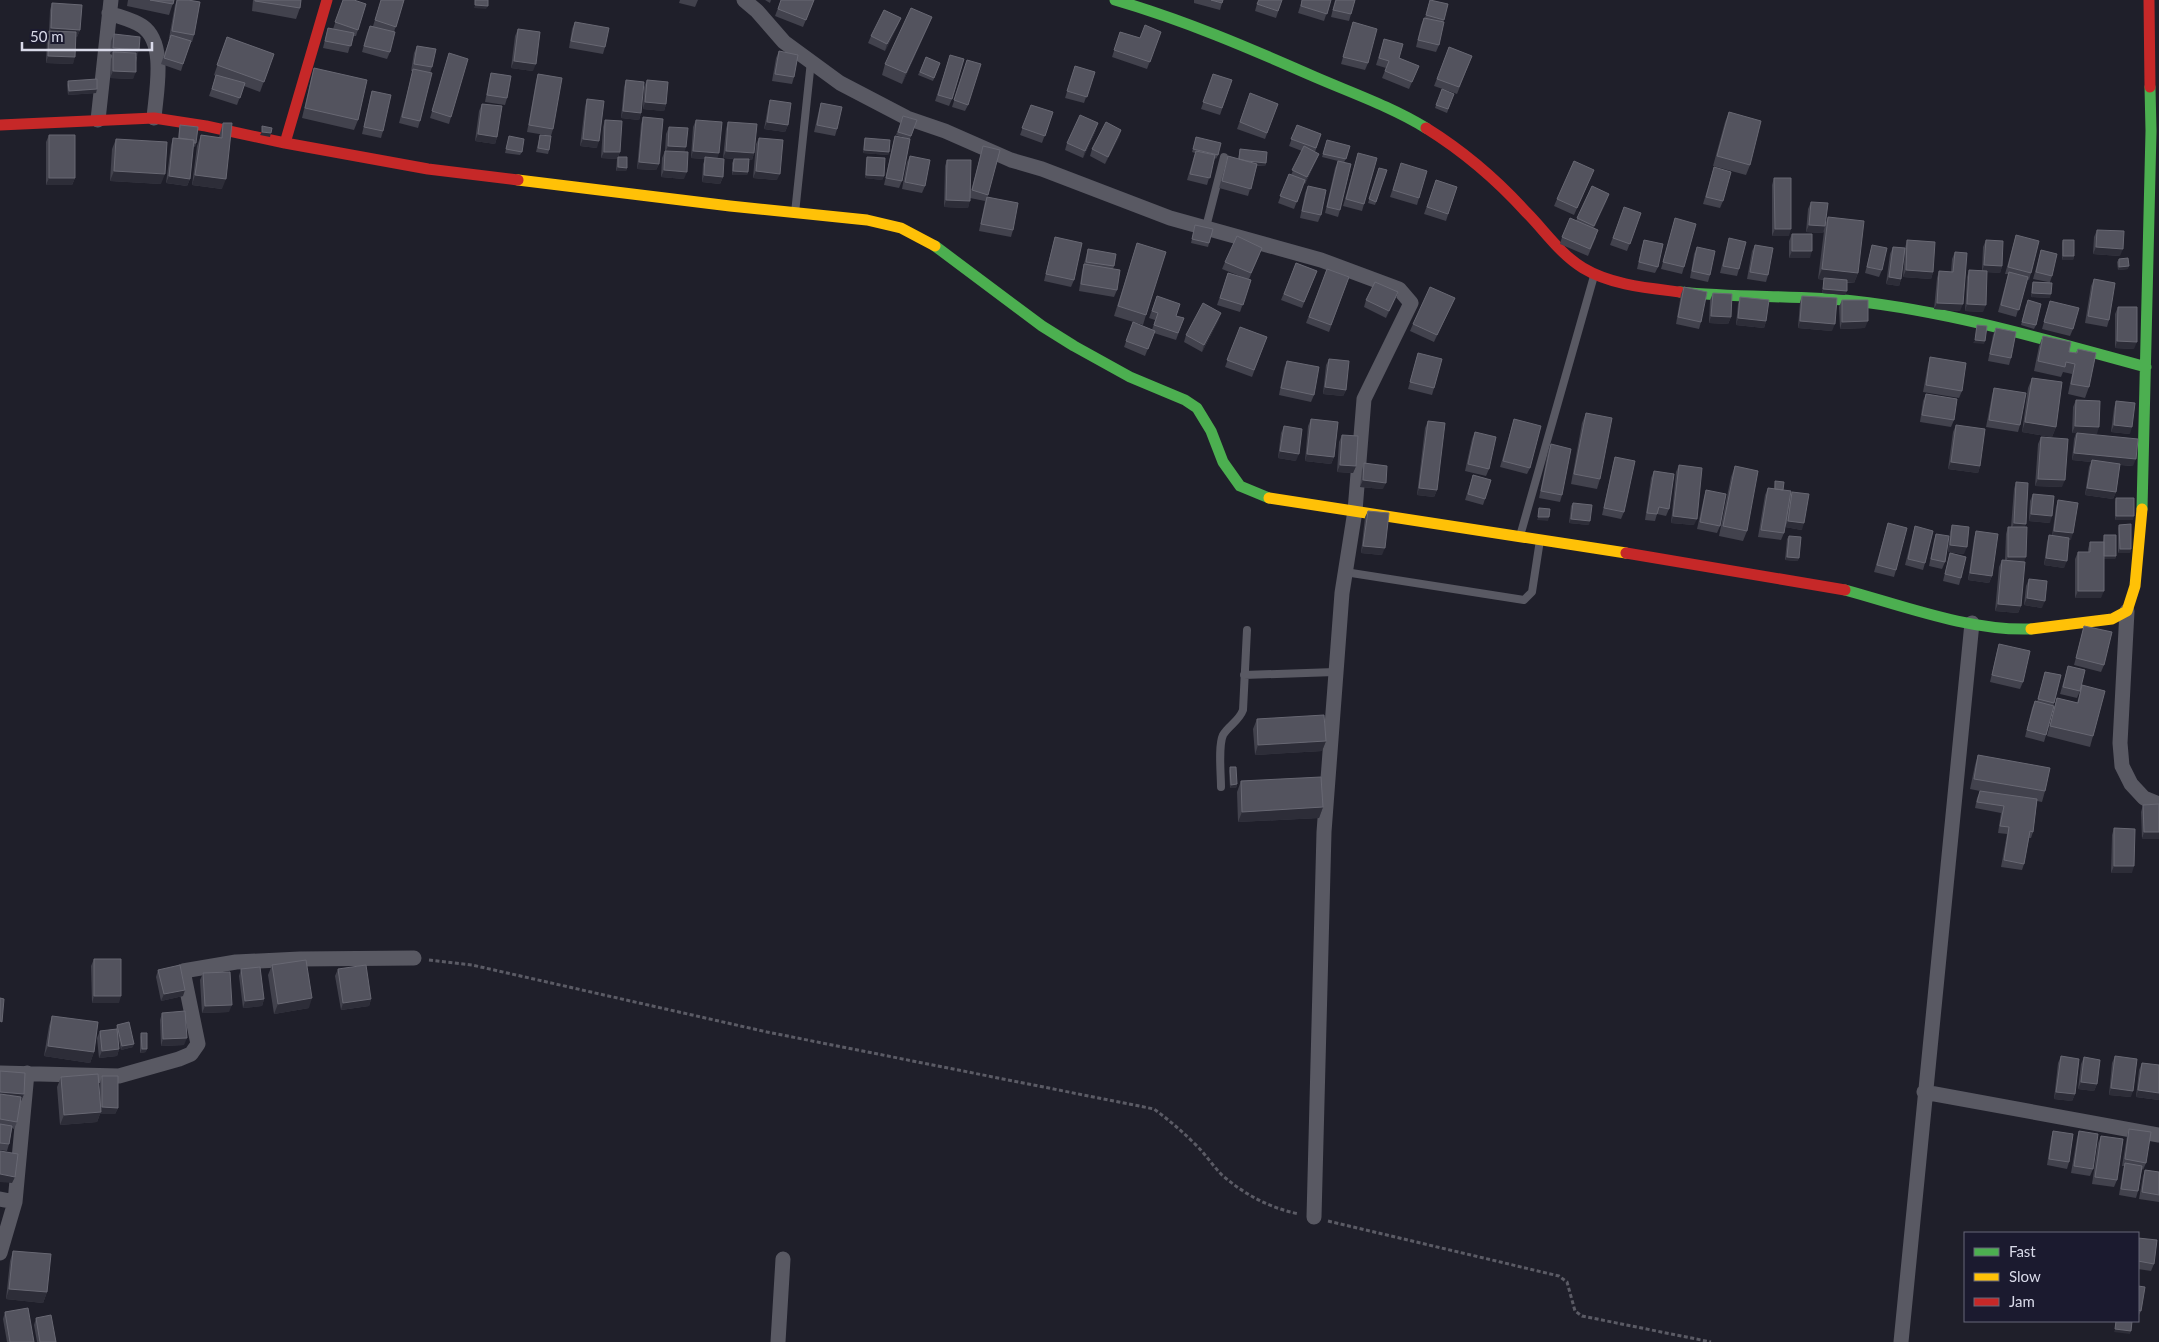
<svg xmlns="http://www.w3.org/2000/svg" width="2159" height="1342" viewBox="0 0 2159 1342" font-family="Lato,sans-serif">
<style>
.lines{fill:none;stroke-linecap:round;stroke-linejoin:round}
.path{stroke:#5b5b65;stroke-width:3;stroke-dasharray:4 2.5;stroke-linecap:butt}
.lane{stroke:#595963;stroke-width:8}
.street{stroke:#595963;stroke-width:15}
.fast{stroke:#4caf50;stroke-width:11}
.slow{stroke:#ffc107;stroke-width:11}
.jam{stroke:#c62828;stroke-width:11}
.wall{fill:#42424d}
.shaded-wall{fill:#2d2d38}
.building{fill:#53535e;stroke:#686873}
</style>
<rect width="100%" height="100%" fill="#1f1f2a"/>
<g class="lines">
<path class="path" d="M 429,960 L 472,965 L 767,1032 L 1154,1109 C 1169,1120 1183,1132 1197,1146 C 1206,1155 1213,1166 1222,1175 C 1245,1195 1270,1208 1299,1214
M 1328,1221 L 1559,1276 L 1567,1282 L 1575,1311 L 1582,1316 L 1711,1342"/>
<path class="lane" d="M 795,213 L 811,61
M 1206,227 L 1224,157
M 1520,536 L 1594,276
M 1345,572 L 1524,600 L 1532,592 L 1540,540
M 1244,675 L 1335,672
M 1221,787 C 1221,774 1218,746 1223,735 C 1229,725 1239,721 1243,710 L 1247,630"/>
<path class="street" d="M 744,0 L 757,11 L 784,42 L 840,83 L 907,118 L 945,131 L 1011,160 L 1042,169 L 1170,218 L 1321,260 L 1399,289 L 1411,303 L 1364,399 L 1355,511 L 1342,593 L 1324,832 L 1314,1217
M 109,13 C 120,17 133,20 142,26 C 167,43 156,92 154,118
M 98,120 L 111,0
M 2127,611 L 2120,743 L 2122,766 L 2131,784 L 2144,798 L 2159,804
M 0,1073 L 119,1076 L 179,1059 L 191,1054 L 198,1044 L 183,971 L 236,962 L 300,959 L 414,958
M 1924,1092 L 2159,1135
M 0,1199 L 15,1202 L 0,1253
M 15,1202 L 27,1073
M 778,1342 L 783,1259
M 1901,1342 L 1972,623"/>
<path class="fast" d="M 1115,0 C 1184,20 1249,48 1315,77 C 1352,93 1392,107 1426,128
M 935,246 L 1042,326 L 1074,346 L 1130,377 L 1185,400 L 1197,408 L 1211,431 L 1223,462 L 1240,486 L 1269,498
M 1680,292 C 1737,298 1796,295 1854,301 C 1953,312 2050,341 2146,367
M 2142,509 L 2151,131 L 2150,87
M 1845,590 C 1904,606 1969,631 2031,629"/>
<path class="slow" d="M 518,180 L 730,206 L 867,220 L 901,228 L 935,246
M 1269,498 L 1626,553
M 2031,629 L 2112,619 L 2127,611 L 2135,586 L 2142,509"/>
<path class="jam" d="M 2149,0 L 2150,87
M 0,125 L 154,118 L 206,126 L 285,143 L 327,0
M 1426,128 C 1463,151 1497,180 1526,212 C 1545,231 1560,254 1583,268 C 1611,285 1648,288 1680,292
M 285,143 L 428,169 L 518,180
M 1626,553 L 1845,590"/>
</g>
<path class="wall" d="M 128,0 L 174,0 L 169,15 L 127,6 Z
M 177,0 L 194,35 L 192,42 L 190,42 L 181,71 L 161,64 L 170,38 L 169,38 L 175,5 Z
M 253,0 L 301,0 L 300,8 L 296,19 L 252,11 Z
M 343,0 L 366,4 L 356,36 L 353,36 L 348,53 L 323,48 L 326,35 L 328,28 L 333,29 Z
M 381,0 L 404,0 L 394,32 L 390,52 L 387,59 L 362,52 L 367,33 L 370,26 L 373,26 Z
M 680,0 L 698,0 L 695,7 L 679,3 Z
M 765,0 L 771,0 L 770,3 Z
M 781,0 L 814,0 L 803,27 L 775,16 Z
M 1194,0 L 1223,0 L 1220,10 L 1194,3 Z
M 1258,0 L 1282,0 L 1276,18 L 1255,11 Z
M 1302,0 L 1331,0 L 1324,21 L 1298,13 Z
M 1335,0 L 1355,0 L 1349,21 L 1331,17 Z
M 52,3 L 80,30 L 77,37 L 76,37 L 73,64 L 46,63 L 47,38 L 49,32 L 50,10 Z
M 1429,3 L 1448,4 L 1443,22 L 1439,45 L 1436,52 L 1416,47 L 1421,25 L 1424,18 L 1425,18 Z
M 932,17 L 928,27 L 902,84 L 882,75 L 885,64 Z
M 901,18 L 898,25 L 885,51 L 868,43 L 871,36 Z
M 575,22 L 605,47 L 603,54 L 569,48 L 572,29 Z
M 1353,22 L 1368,63 L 1365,70 L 1341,64 Z
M 518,29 L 533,71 L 511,68 L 515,36 Z
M 1120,32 L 1140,38 L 1161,32 L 1147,69 L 1112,57 Z
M 114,34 L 137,57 L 133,79 L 110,78 L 111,59 L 113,55 L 110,54 L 111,41 Z
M 227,37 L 274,54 L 260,92 L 244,86 L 237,105 L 209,96 L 216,76 L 214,75 Z
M 1384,39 L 1399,58 L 1419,66 L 1409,89 L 1382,78 L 1386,68 L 1376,65 Z
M 417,46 L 432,67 L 430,73 L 420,121 L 418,128 L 399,123 L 413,71 L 411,71 L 414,53 Z
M 1449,47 L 1472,56 L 1457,94 L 1434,86 Z
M 779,51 L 794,77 L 792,84 L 772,81 L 776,58 Z
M 449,53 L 451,117 L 449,124 L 430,118 Z
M 926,57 L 940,63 L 933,81 L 918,75 Z
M 948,62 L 952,99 L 949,106 L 935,101 Z
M 1075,66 L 1095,72 L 1084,103 L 1065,98 Z
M 965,67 L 968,105 L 965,111 L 952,107 Z
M 314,68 L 358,120 L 354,130 L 302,118 L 311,79 Z
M 491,73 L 507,98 L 505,105 L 485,102 L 489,80 Z
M 538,74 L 553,129 L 551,136 L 527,132 L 536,81 Z
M 1213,74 L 1232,80 L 1220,115 L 1201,109 Z
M 626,80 L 641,113 L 639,120 L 621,118 L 624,87 Z
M 647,80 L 666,104 L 664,111 L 643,109 L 644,87 Z
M 68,81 L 96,93 L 68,95 L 67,85 Z
M 372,91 L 383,131 L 381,138 L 362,134 L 370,98 Z
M 1250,93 L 1278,104 L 1265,139 L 1237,129 Z
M 1454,94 L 1447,113 L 1435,108 L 1436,105 Z
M 587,99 L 597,148 L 580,146 L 585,106 Z
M 770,100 L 788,125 L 785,132 L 764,129 L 768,107 Z
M 821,103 L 837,129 L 835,136 L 814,132 L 819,110 Z
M 482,104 L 497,137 L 495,144 L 475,141 L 479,111 Z
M 1031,105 L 1053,112 L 1042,143 L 1020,135 Z
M 1729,112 L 1750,165 L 1746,175 L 1713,166 L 1725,122 Z
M 903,116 L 917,120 L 910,139 L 902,181 L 899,188 L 884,185 L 893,143 L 895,136 L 906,138 L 896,135 Z
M 643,117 L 659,164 L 656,170 L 637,169 L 641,124 Z
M 605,120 L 620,152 L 618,157 L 627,168 L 626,171 L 616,171 L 617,159 L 601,158 L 603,127 Z
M 696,120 L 717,158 L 723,177 L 720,184 L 702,182 L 703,164 L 705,159 L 691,158 L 693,127 Z
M 728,122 L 754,153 L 752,160 L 749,160 L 748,172 L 747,175 L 732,175 L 732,163 L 734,159 L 735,159 L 723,158 L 726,129 Z
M 223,123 L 222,189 L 192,185 L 197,146 L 201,135 L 219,138 L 220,133 Z
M 180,125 L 196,143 L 195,147 L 193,146 L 190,179 L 187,186 L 166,183 L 171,145 L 173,138 L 178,138 L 179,129 Z
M 1297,125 L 1321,134 L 1315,152 L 1319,154 L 1316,161 L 1305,184 L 1304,183 L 1294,209 L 1278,203 L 1289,174 L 1291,175 L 1302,151 L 1289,146 Z
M 669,127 L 684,152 L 684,179 L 661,177 L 662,158 L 665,151 L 666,134 Z
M 1096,130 L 1083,158 L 1065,150 L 1067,143 Z
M 1121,130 L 1119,137 L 1105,164 L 1090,156 L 1092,149 Z
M 49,135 L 75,178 L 72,185 L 46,185 L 46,142 Z
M 540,135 L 549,150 L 548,154 L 536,152 Z
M 509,136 L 522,152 L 520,155 L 505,153 Z
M 1196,137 L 1218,155 L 1216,159 L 1215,158 L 1207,185 L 1187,180 L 1195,153 L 1192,152 Z
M 759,138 L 777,180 L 753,178 L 756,144 Z
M 865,138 L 889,152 L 888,155 L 863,153 L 864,141 Z
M 116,139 L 161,184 L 110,181 L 112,149 Z
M 1326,143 L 1350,146 L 1344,163 L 1340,210 L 1338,217 L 1325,213 L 1335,168 L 1338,161 L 1322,157 Z
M 983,146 L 988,195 L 987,197 L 1013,230 L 1011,237 L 979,231 L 985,201 L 970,198 L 968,208 L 944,207 L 945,166 L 947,160 L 971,191 Z
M 1240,149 L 1266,163 L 1265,166 L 1257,166 L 1248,196 L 1219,188 L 1228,156 L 1238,159 Z
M 1358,153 L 1364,204 L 1362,211 L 1343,206 Z
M 910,156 L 925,186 L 922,193 L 902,189 L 907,162 Z
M 867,157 L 884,176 L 882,180 L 865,178 L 866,160 Z
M 1714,167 L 1723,201 L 1720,208 L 1703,204 Z
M 1379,168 L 1387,170 L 1375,205 L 1368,203 Z
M 1399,169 L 1419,198 L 1417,205 L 1390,197 Z
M 1591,177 L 1574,215 L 1554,206 L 1557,199 Z
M 1774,178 L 1789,236 L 1772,236 L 1772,185 Z
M 1436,180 L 1457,187 L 1446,221 L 1424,214 Z
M 1308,186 L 1321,215 L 1318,222 L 1300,218 L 1305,193 Z
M 1592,186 L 1609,194 L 1594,228 L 1596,237 L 1588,256 L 1560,244 L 1562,237 L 1576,221 Z
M 1811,202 L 1826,222 L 1828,217 L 1858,273 L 1854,283 L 1847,283 L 1845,295 L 1822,293 L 1824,280 L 1818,279 L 1824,231 L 1823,233 L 1806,232 L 1808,209 Z
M 1624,207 L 1641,213 L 1627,251 L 1610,245 Z
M 1675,218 L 1684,267 L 1682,274 L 1661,269 Z
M 1195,225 L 1209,243 L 1208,247 L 1191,243 Z
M 2097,230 L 2120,256 L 2093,254 L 2094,237 Z
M 1792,234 L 1810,258 L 1789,258 L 1789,241 Z
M 2016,235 L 2031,273 L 2029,280 L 2027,279 L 2016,317 L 1998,312 L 2008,274 L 2005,274 Z
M 1055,237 L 1074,280 L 1071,287 L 1044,281 L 1053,244 Z
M 1729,238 L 1739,269 L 1737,276 L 1720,273 L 1727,245 Z
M 1644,240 L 1658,267 L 1655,273 L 1637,269 L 1642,246 Z
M 1907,240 L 1933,272 L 1931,279 L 1903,277 L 1905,252 L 1901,279 L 1899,286 L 1886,284 L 1890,254 L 1893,247 L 1905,248 Z
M 1986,240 L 2002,266 L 2000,273 L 1987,272 L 1983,312 L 1965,311 L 1967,277 L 1969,270 L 1982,271 L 1983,247 Z
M 2063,240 L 2074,256 L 2073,260 L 2062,260 L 2062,243 Z
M 1137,243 L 1146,315 L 1143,325 L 1114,316 Z
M 1755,245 L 1768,275 L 1766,282 L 1747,279 L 1752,251 Z
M 1872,245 L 1882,270 L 1879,277 L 1865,273 Z
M 1697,247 L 1710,275 L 1708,282 L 1690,278 L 1694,254 Z
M 1088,249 L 1114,266 L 1113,269 L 1117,290 L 1114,297 L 1079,291 L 1082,271 Z
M 2041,250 L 2052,276 L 2050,282 L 2050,298 L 2031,297 L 2032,285 L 2033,282 L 2048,282 L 2033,279 Z
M 1955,252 L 1960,311 L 1934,309 L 1937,278 L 1939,271 L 1951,272 L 1952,259 Z
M 1260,254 L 1249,279 L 1251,280 L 1240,312 L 1217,305 L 1228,273 L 1242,277 L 1222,269 L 1225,262 Z
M 2119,259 L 2128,269 L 2118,270 L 2117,262 Z
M 1296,263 L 1317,271 L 1302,308 L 1281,300 Z
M 1327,269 L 1349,277 L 1329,332 L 1306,323 Z
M 2094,279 L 2109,320 L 2107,327 L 2085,323 L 2091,286 Z
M 1684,287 L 1701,322 L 1699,329 L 1676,324 L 1681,294 Z
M 1398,292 L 1386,318 L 1364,307 L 1366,300 Z
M 1713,293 L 1731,317 L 1728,324 L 1709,323 L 1710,300 Z
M 1157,296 L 1176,316 L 1184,318 L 1176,340 L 1154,333 L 1145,356 L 1124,347 L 1133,322 L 1152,330 L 1155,320 L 1149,318 Z
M 1802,296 L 1832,331 L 1798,328 L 1800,302 Z
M 1740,297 L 1766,321 L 1764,328 L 1736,325 L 1738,304 Z
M 1455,298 L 1434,342 L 1410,331 L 1413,324 Z
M 1842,300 L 1865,328 L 1840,329 L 1839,307 Z
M 2050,301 L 2073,329 L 2070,336 L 2042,329 Z
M 2026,304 L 2036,325 L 2034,329 L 2021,325 Z
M 2118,307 L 2134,349 L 2115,348 L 2115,314 Z
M 1219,319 L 1202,352 L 1184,342 L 1186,335 Z
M 1240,327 L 1267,337 L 1252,377 L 1225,367 Z
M 1996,328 L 2011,358 L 2009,365 L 1988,361 L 1993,335 Z
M 2043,336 L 2069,352 L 2076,353 L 2078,349 L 2089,387 L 2085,398 L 2068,394 L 2072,374 L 2063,372 L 2061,377 L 2034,371 L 2039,346 Z
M 1418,353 L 1434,388 L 1432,395 L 1408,389 Z
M 1930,357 L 1962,391 L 1959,398 L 1923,392 L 1928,364 Z
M 1329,359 L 1346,390 L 1343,396 L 1323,394 L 1326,365 Z
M 1287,361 L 1314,395 L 1311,402 L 1279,395 L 1284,368 Z
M 2032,378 L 2056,427 L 2052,437 L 2022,432 L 2028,388 Z
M 1994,388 L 2020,425 L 2018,432 L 1986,427 L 1992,395 Z
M 1926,394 L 1954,420 L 1951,427 L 1920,422 L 1923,401 Z
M 2076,400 L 2097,434 L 2083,433 L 2133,466 L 2120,465 L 2116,492 L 2113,499 L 2085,495 L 2089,467 L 2091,462 L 2072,460 L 2074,439 L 2076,433 L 2072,433 L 2073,407 Z
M 2116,401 L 2130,434 L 2111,432 L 2114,408 Z
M 1586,413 L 1600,479 L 1597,489 L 1571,484 L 1582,423 Z
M 1311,419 L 1334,457 L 1331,464 L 1305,461 L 1308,426 Z
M 1514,419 L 1530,468 L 1527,474 L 1500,467 Z
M 1428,421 L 1437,490 L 1434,497 L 1417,495 L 1425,428 Z
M 1956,425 L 1980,466 L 1978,473 L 1948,469 L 1953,432 Z
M 1284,426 L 1296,461 L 1278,458 L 1281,433 Z
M 1475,432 L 1489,469 L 1486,476 L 1465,471 L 1472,439 Z
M 1342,435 L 1356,466 L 1353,473 L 1337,472 L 1339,442 Z
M 2041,437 L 2062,487 L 2035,486 L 2038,444 Z
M 1551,444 L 1562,495 L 1560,502 L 1539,498 L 1548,451 Z
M 1615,457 L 1624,512 L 1621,519 L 1602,515 L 1613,464 Z
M 1364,463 L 1383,489 L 1360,487 L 1362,470 Z
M 1679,465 L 1694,525 L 1671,523 L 1676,472 Z
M 1735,466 L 1747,531 L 1743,541 L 1719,536 L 1731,477 Z
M 1654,471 L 1669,509 L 1666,516 L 1657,514 L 1655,521 L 1645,520 L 1651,478 Z
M 1473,475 L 1485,499 L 1483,505 L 1465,500 Z
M 1775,481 L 1783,490 L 1784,533 L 1781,540 L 1758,537 L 1765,495 L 1768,488 L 1774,489 Z
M 2016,482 L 2025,527 L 2024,562 L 2021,606 L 2018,613 L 1995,611 L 1999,567 L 2002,560 L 2005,560 L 2006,534 L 2008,527 L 2011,527 L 2014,489 Z
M 1706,490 L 1720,526 L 1717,533 L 1697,529 L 1704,497 Z
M 1792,492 L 1802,530 L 1785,527 L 1789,499 Z
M 2033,494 L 2050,523 L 2029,521 L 2030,501 Z
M 2116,498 L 2133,520 L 2115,520 L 2115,502 Z
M 2058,500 L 2071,540 L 2069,540 L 2064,568 L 2044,565 L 2047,542 L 2049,535 L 2052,536 L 2056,507 Z
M 1573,503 L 1589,525 L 1569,523 L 1571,506 Z
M 1368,511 L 1382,555 L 1361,553 L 1365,517 Z
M 1888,523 L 1896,570 L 1894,577 L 1874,572 Z
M 1952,525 L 1964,554 L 1948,552 L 1950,532 Z
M 2119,525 L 2131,549 L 2130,553 L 2118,553 L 2118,528 Z
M 1915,526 L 1925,563 L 1923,570 L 1905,565 L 1913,533 Z
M 1976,531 L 1992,576 L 1989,583 L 1968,580 L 1974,538 Z
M 1936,534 L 1945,562 L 1942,569 L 1929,566 L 1934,540 Z
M 2104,535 L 2116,556 L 2115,559 L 2104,559 L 2101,598 L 2075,598 L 2075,559 L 2078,552 L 2088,552 L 2088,549 L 2090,542 L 2103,542 Z
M 1789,536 L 1798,561 L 1785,560 L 1787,539 Z
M 1950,553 L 1961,578 L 1959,585 L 1943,581 L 1948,560 Z
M 2029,579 L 2042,608 L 2024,605 L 2026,586 Z
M 2084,626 L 2104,665 L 2101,672 L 2074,665 Z
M 1999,644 L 2023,682 L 2020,689 L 1990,682 L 1997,651 Z
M 2068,666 L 2080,691 L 2077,698 L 2060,694 Z
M 2045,672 L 2061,675 L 2046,735 L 2044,742 L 2025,737 L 2032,708 L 2035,701 L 2037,702 Z
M 2082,685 L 2093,736 L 2090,747 L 2047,736 L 2054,709 L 2057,698 L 2077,703 Z
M 1257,719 L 1326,741 L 1322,751 L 1255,755 L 1253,729 Z
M 1978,755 L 2045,791 L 2042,802 L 2037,801 L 2033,832 L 2031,838 L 2029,838 L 2024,864 L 2022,870 L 2001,867 L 2007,834 L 1998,833 L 2001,813 L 1975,808 L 1977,798 L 1980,791 L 1970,789 L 1975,765 Z
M 1230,767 L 1237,784 L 1236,788 L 1230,788 L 1229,771 Z
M 1241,781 L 1323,807 L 1319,818 L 1238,822 L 1237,792 Z
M 2159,804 L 2142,839 L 2141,812 L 2143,805 Z
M 2114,828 L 2132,873 L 2111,873 L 2112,835 Z
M 94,959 L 119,1003 L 92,1003 L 91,966 Z
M 272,965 L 309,1008 L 274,1014 L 268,975 Z
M 241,969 L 264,999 L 262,1006 L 243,1008 L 239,976 Z
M 338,969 L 371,999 L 369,1006 L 341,1010 L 335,976 Z
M 158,970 L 183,996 L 161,1001 L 156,977 Z
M 203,973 L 229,1012 L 202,1013 L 200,980 Z
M 162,1013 L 184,1045 L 161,1046 L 160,1020 Z
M 52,1016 L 94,1052 L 90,1063 L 44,1056 L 49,1026 Z
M 117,1025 L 133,1047 L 121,1050 L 118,1036 L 119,1049 L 117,1056 L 99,1058 L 97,1038 L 100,1031 L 116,1029 Z
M 141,1033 L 146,1052 L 140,1053 L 140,1037 Z
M 2061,1056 L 2075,1094 L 2072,1101 L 2054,1099 L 2058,1063 Z
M 2115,1056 L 2131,1097 L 2109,1095 L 2112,1063 Z
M 2084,1057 L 2097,1084 L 2094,1091 L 2078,1089 L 2081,1064 Z
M 2142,1063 L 2159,1065 L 2159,1100 L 2136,1097 L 2139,1070 Z
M 0,1071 L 24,1094 L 21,1101 L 20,1101 L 17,1122 L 14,1129 L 12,1128 L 9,1144 L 7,1151 L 0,1150 Z
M 102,1076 L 118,1108 L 115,1114 L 100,1114 L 97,1122 L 60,1125 L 57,1087 L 61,1077 L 100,1097 L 100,1083 Z
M 2129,1129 L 2146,1163 L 2143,1170 L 2142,1169 L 2138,1191 L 2136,1198 L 2119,1195 L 2123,1170 L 2124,1166 L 2122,1166 L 2127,1136 Z
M 2053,1131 L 2069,1162 L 2067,1169 L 2047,1165 L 2051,1138 Z
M 2079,1131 L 2093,1169 L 2090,1176 L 2071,1173 L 2077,1138 Z
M 2101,1136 L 2117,1180 L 2114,1187 L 2092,1184 L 2098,1143 Z
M 2145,1170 L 2159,1172 L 2159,1202 L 2139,1199 L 2143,1176 Z
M 2138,1238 L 2154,1264 L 2151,1271 L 2138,1269 Z
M 13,1251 L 47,1292 L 43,1303 L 6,1299 L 10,1261 Z
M 2138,1286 L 2141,1311 L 2138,1317 Z
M 5,1312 L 34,1342 L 7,1342 L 3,1319 Z
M 36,1318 L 56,1342 L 37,1342 L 34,1325 Z"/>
<path class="shaded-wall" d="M 475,5 L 488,6 L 486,9 L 474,8 Z
M 932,17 L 928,27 L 902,84 L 906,73 Z
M 901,18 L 898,25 L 885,51 L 887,44 Z
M 51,28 L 80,30 L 77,37 L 49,35 Z
M 113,48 L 139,50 L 137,57 L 113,55 L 113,52 L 113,55 L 110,54 Z
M 48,56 L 75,57 L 73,64 L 46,63 Z
M 514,61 L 536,64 L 533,71 L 511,68 Z
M 113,71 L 136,72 L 133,79 L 110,78 Z
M 97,89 L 96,93 L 68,95 L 69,91 Z
M 645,102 L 666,104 L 664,111 L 643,109 Z
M 623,111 L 641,113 L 639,120 L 621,118 Z
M 767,122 L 788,125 L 785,132 L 764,129 Z
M 1098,123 L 1096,130 L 1083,158 L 1085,151 Z
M 1121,130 L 1119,137 L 1105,164 L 1108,157 Z
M 262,132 L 271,133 L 270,137 L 260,135 Z
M 478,134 L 497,137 L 495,144 L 475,141 Z
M 583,139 L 599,141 L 597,148 L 580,146 Z
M 668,146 L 686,147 L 684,154 L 665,153 Z
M 864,150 L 889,152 L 888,155 L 863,153 Z
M 693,151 L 719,153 L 717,160 L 691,158 Z
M 726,151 L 754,153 L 752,160 L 723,158 Z
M 604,152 L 620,152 L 617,159 L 601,158 Z
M 1319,154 L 1316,161 L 1305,184 L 1307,177 Z
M 1239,160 L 1266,163 L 1265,166 L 1237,164 Z
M 639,162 L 659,164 L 656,170 L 637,169 Z
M 618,167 L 627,168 L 626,171 L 616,171 Z
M 664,170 L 687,172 L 684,179 L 661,177 Z
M 114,171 L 165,174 L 161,184 L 110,181 Z
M 733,171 L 748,172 L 747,175 L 732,175 Z
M 756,171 L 780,174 L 777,180 L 753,178 Z
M 195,175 L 226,179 L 222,189 L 192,185 Z
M 704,175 L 723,177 L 720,184 L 702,182 Z
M 866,175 L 884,176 L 882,180 L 865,178 Z
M 169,176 L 190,179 L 187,186 L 166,183 Z
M 49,178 L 75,178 L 72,185 L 46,185 Z
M 1609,194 L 1607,201 L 1592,232 L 1594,226 Z
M 946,200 L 970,201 L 968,208 L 944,207 Z
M 1809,225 L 1825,226 L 1823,233 L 1806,232 Z
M 1775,229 L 1791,229 L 1789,236 L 1772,236 Z
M 2096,247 L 2123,249 L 2120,256 L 2093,254 Z
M 1792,251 L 1812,251 L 1810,258 L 1789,258 Z
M 2063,256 L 2074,256 L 2073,260 L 2062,260 Z
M 1984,265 L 2002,266 L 2000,273 L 1982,272 Z
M 2129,266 L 2128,269 L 2118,270 L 2119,267 Z
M 1822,269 L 1858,273 L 1854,283 L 1818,279 Z
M 1906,270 L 1933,272 L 1931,279 L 1903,277 Z
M 1889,277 L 1901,279 L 1899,286 L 1886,284 Z
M 1823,289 L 1847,291 L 1845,295 L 1822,293 Z
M 1398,292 L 1396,299 L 1386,318 L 1389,311 Z
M 2032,293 L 2051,294 L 2050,298 L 2031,297 Z
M 1455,298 L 1452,305 L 1434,342 L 1437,335 Z
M 1937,303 L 1963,304 L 1960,311 L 1934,309 Z
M 1967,304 L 1986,305 L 1983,312 L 1965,311 Z
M 1221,313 L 1219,319 L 1202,352 L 1204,345 Z
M 1711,316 L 1731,317 L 1728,324 L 1709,323 Z
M 1738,318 L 1766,321 L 1764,328 L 1736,325 Z
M 1800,321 L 1835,324 L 1832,331 L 1798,328 Z
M 1868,321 L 1865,328 L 1840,329 L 1842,322 Z
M 1975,340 L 1985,341 L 1984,344 L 1973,343 Z
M 2117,341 L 2137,342 L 2134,349 L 2115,348 Z
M 1325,387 L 1346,390 L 1343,396 L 1323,394 Z
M 2025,422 L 2056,427 L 2052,437 L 2022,432 Z
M 2114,425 L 2132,427 L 2130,434 L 2111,432 Z
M 2075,426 L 2099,427 L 2097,434 L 2072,433 Z
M 1280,451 L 1299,454 L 1296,461 L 1278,458 Z
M 2074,453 L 2136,459 L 2133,466 L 2091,462 L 2092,460 L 2091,462 L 2072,460 Z
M 1307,454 L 1334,457 L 1331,464 L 1305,461 Z
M 1951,462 L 1980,466 L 1978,473 L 1948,469 Z
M 1340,465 L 1356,466 L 1353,473 L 1337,472 Z
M 2038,479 L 2065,480 L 2062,487 L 2035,486 Z
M 1363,480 L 1386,483 L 1383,489 L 1360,487 Z
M 1419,488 L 1437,490 L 1434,497 L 1417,495 Z
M 2087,488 L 2116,492 L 2113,499 L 2085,495 Z
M 2031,514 L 2052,516 L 2050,523 L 2029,521 Z
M 1673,516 L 1697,519 L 1694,525 L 1671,523 Z
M 2116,516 L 2134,516 L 2133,520 L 2115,520 Z
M 1538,517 L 1549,517 L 1548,521 L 1537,520 Z
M 1571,519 L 1590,521 L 1589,525 L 1569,523 Z
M 1788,521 L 1804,523 L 1802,530 L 1785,527 Z
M 2014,523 L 2026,524 L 2023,531 L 2011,530 Z
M 2054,531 L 2073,533 L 2071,540 L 2051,538 Z
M 1950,545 L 1967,547 L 1964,554 L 1948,552 Z
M 1363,546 L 1385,548 L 1382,555 L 1361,553 Z
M 2120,549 L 2131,549 L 2130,553 L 2118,553 Z
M 2104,556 L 2116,556 L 2115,559 L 2103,559 Z
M 1787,557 L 1799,558 L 1798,561 L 1785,560 Z
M 2008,557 L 2026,557 L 2023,564 L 2005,564 Z
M 2046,558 L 2067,561 L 2064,568 L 2044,565 Z
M 1970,573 L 1992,576 L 1989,583 L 1968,580 Z
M 2078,591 L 2104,591 L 2101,598 L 2075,598 Z
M 2027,598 L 2045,601 L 2042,608 L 2024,605 Z
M 1998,604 L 2021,606 L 2018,613 L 1995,611 Z
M 1326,741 L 1322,751 L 1255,755 L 1258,745 Z
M 1237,784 L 1236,788 L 1230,788 L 1231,785 Z
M 1323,807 L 1319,818 L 1238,822 L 1242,812 Z
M 2144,832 L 2159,832 L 2159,839 L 2142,839 Z
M 2114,866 L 2134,866 L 2132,873 L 2111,873 Z
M 185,990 L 183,996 L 161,1001 L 164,994 Z
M 94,996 L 121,996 L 119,1003 L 92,1003 Z
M 312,998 L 309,1008 L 274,1014 L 278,1004 Z
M 264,999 L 262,1006 L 243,1008 L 245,1001 Z
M 371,999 L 369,1006 L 341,1010 L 343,1003 Z
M 232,1005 L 229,1012 L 202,1013 L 205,1006 Z
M 187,1038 L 184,1045 L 161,1046 L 163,1039 Z
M 134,1044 L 133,1047 L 121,1050 L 122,1046 Z
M 48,1046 L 94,1052 L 90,1063 L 44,1056 Z
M 119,1049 L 117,1056 L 99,1058 L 102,1051 Z
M 142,1049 L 147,1049 L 146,1052 L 140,1053 Z
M 2081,1082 L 2097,1084 L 2094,1091 L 2078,1089 Z
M 2111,1088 L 2133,1091 L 2131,1097 L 2109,1095 Z
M 2138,1090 L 2159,1093 L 2159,1100 L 2136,1097 Z
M 0,1092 L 24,1094 L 21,1101 L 0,1099 Z
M 2056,1092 L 2075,1094 L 2072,1101 L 2054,1099 Z
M 102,1107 L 118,1108 L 115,1114 L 100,1114 L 97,1122 L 60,1125 L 64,1115 L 100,1112 Z
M 0,1174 L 15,1177 L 12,1183 L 0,1182 Z
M 9,1289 L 47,1292 L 43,1303 L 6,1299 Z
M 2115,1329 L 2131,1331 L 2130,1334 L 2114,1332 Z"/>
<path class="building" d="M 150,0 L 174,0 L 173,4 Z
M 177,0 L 188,0 L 200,2 L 194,35 L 172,31 Z
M 255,0 L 301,0 L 300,8 L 255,1 Z
M 343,0 L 354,0 L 366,4 L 358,30 L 335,22 Z
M 381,0 L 404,0 L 396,27 L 375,20 Z
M 475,0 L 488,0 L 488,6 L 475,5 Z
M 781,0 L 814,0 L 806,20 L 778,9 Z
M 1211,0 L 1223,0 L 1222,3 Z
M 1259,0 L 1282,0 L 1278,11 L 1257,4 Z
M 1302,0 L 1331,0 L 1327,14 L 1301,6 Z
M 1336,0 L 1355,0 L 1351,14 L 1333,10 Z
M 1430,0 L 1448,4 L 1444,20 L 1426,15 Z
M 52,3 L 82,5 L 80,30 L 51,28 Z
M 911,8 L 932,17 L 906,73 L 885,64 Z
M 884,10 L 901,18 L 887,44 L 871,36 Z
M 1424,18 L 1444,22 L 1439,45 L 1418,40 Z
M 575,22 L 609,28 L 605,47 L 571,41 Z
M 1353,22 L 1377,29 L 1368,63 L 1343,57 Z
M 1145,25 L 1161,32 L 1150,62 L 1114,50 L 1120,32 L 1140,38 Z
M 370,26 L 395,32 L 390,52 L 364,46 Z
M 328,28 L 354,33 L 351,46 L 325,41 Z
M 518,29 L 540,32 L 536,64 L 514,61 Z
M 49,31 L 76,32 L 75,57 L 48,56 Z
M 114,34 L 140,37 L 139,50 L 113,48 Z
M 171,35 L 191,41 L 183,64 L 164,58 Z
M 227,37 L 274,54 L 264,82 L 217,65 Z
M 1384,39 L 1403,44 L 1399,58 L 1419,66 L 1412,82 L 1385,71 L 1389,61 L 1379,58 Z
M 417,46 L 436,49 L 432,67 L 414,64 Z
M 1449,47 L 1472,56 L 1459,87 L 1437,79 Z
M 779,51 L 798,55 L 794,77 L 775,74 Z
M 113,52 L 136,53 L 136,72 L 113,71 Z
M 449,53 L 468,59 L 451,117 L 432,111 Z
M 950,55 L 964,59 L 952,99 L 938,95 Z
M 926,57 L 940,63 L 934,78 L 920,72 Z
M 967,60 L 981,64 L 968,105 L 954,100 Z
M 1075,66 L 1095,72 L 1087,97 L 1067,91 Z
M 314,68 L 367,80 L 358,120 L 305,108 Z
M 413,69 L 432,73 L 420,121 L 402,117 Z
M 491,73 L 511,76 L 507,98 L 487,95 Z
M 538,74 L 562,78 L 553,129 L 529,125 Z
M 1213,74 L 1232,80 L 1222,108 L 1203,102 Z
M 216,75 L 245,83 L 240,98 L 212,89 Z
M 97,79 L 97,89 L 69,91 L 68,81 Z
M 626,80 L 644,82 L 641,113 L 623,111 Z
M 647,80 L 668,82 L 666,104 L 645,102 Z
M 1442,89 L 1454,94 L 1448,109 L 1436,105 Z
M 372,91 L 391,95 L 383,131 L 364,127 Z
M 1250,93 L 1278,104 L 1267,133 L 1240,122 Z
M 587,99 L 604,101 L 599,141 L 583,139 Z
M 770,100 L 791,103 L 788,125 L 767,122 Z
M 821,103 L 842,107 L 837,129 L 817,125 Z
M 482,104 L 502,106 L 497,137 L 478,134 Z
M 1031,105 L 1053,112 L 1045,136 L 1022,128 Z
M 1729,112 L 1761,121 L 1750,165 L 1717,156 Z
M 1080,115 L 1098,123 L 1085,151 L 1067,143 Z
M 903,116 L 917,120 L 911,136 L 898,132 Z
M 643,117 L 663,119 L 659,164 L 639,162 Z
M 605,120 L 622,121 L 620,152 L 604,152 Z
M 696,120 L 722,122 L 719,153 L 693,151 Z
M 728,122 L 757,124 L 754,153 L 726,151 Z
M 1106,122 L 1121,130 L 1108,157 L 1092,149 Z
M 223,123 L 232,123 L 226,179 L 195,175 L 201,135 L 222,138 Z
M 180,125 L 198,127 L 196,143 L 194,143 L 194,140 L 179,138 Z
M 1297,125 L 1321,134 L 1316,148 L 1291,139 Z
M 262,126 L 272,128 L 271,133 L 262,132 Z
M 669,127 L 688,128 L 686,147 L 668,146 Z
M 49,135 L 75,135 L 75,178 L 49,178 Z
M 540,135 L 551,136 L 549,150 L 538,148 Z
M 509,136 L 524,139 L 522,152 L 506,149 Z
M 895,136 L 910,139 L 902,181 L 886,178 Z
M 1196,137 L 1221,143 L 1218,155 L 1193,149 Z
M 173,138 L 194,140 L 190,179 L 169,176 Z
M 759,138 L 783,140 L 780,174 L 756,171 Z
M 865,138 L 890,140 L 889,152 L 864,150 Z
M 116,139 L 167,142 L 165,174 L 114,171 Z
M 1327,140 L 1350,146 L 1346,159 L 1323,154 Z
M 983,146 L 1000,150 L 988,195 L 972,190 Z
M 1304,146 L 1319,154 L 1307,177 L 1292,170 Z
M 1240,149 L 1267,152 L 1266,163 L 1247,161 L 1239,159 Z
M 665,151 L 688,152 L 687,172 L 664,170 Z
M 1196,151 L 1215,155 L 1210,178 L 1190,174 Z
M 1358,153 L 1377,158 L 1364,204 L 1346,199 Z
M 910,156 L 930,160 L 925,186 L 905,182 Z
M 1228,156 L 1257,164 L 1251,189 L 1222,181 Z
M 618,157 L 627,157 L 627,168 L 618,167 Z
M 705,157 L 724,159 L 723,177 L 704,175 Z
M 867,157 L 885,158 L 884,176 L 866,175 Z
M 734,159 L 749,159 L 748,172 L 733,171 Z
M 947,160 L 971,160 L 970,201 L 946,200 Z
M 1338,161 L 1351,164 L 1340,210 L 1327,207 Z
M 1574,161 L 1594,170 L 1577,208 L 1557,199 Z
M 1401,163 L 1427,171 L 1419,198 L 1393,190 Z
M 1714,167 L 1731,172 L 1723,201 L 1706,197 Z
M 1379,168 L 1387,170 L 1376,202 L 1369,199 Z
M 1289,174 L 1305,180 L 1297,202 L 1280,196 Z
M 1774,178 L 1791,178 L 1791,229 L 1775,229 Z
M 1436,180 L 1457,187 L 1448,214 L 1427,207 Z
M 1308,186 L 1326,190 L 1321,215 L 1302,211 Z
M 1592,186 L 1609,194 L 1594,226 L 1577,218 Z
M 987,197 L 1018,203 L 1013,230 L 981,224 Z
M 1811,202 L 1828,203 L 1825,226 L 1809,225 Z
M 1624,207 L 1641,213 L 1630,244 L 1613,238 Z
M 1828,217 L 1864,221 L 1858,273 L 1822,269 Z
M 1570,218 L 1598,230 L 1590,249 L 1562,237 Z
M 1675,218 L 1696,224 L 1684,267 L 1663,262 Z
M 1195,225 L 1213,229 L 1209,243 L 1192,239 Z
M 2097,230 L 2124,231 L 2123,249 L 2096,247 Z
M 1792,234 L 1812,234 L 1812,251 L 1792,251 Z
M 2016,235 L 2039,241 L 2031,273 L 2008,267 Z
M 1237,236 L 1262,248 L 1251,273 L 1225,262 Z
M 1055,237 L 1082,243 L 1074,280 L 1046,274 Z
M 1729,238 L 1746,242 L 1739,269 L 1723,266 Z
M 1644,240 L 1663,244 L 1658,267 L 1639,262 Z
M 1907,240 L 1935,242 L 1933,272 L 1906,270 Z
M 1986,240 L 2003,241 L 2002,266 L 1984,265 Z
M 2063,240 L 2074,240 L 2074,256 L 2063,256 Z
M 1137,243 L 1166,252 L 1146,315 L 1118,306 Z
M 1755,245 L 1773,248 L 1768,275 L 1750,272 Z
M 1872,245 L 1887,248 L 1882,270 L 1867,267 Z
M 1697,247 L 1715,251 L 1710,275 L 1692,271 Z
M 1893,247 L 1905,248 L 1901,279 L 1889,277 Z
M 1088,249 L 1116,254 L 1114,266 L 1086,262 Z
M 2041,250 L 2057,254 L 2052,276 L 2036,272 Z
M 1955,252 L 1967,253 L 1963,304 L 1937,303 L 1939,271 L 1953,272 Z
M 2128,258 L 2129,266 L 2119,267 L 2119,259 Z
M 1296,263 L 1317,271 L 1304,302 L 1284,294 Z
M 1084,264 L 1120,270 L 1117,290 L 1081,284 Z
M 1327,269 L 1349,277 L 1331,325 L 1309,317 Z
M 1969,270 L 1987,271 L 1986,305 L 1967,304 Z
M 2009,272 L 2028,277 L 2019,310 L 2001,305 Z
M 1228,273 L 1251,280 L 1243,305 L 1220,298 Z
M 1824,278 L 1847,280 L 1847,291 L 1823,289 Z
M 2094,279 L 2115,283 L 2109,320 L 2088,316 Z
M 1375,282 L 1398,292 L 1389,311 L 1366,300 Z
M 2033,282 L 2052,283 L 2051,294 L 2032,293 Z
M 1430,287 L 1455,298 L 1437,335 L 1413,324 Z
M 1684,287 L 1707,292 L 1701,322 L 1678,317 Z
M 1713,293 L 1732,294 L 1731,317 L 1711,316 Z
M 1157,296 L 1180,304 L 1176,316 L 1184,318 L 1178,333 L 1154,325 L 1158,313 L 1152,311 Z
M 1802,296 L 1837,298 L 1835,324 L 1800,321 Z
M 1740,297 L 1769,300 L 1766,321 L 1738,318 Z
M 1842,300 L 1868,300 L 1868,321 L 1842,322 Z
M 2028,300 L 2041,304 L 2036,325 L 2022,322 Z
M 2050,301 L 2079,308 L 2073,329 L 2044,322 Z
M 1203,303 L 1221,313 L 1204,345 L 1186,335 Z
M 2118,307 L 2137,307 L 2137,342 L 2117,341 Z
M 1133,322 L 1155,331 L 1148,349 L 1126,341 Z
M 1977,325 L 1987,326 L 1985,341 L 1975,340 Z
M 1240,327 L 1267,337 L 1254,370 L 1227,360 Z
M 1996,328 L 2016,332 L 2011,358 L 1990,354 Z
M 2043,336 L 2071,342 L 2069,352 L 2077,353 L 2078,349 L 2096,353 L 2089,387 L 2071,384 L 2075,364 L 2066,362 L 2065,367 L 2038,361 Z
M 1418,353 L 1442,359 L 1434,388 L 1410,382 Z
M 1930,357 L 1966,363 L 1962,391 L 1926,385 Z
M 1329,359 L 1349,361 L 1346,390 L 1325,387 Z
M 1287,361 L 1319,367 L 1314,395 L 1281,388 Z
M 2032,378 L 2062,382 L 2056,427 L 2025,422 Z
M 1994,388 L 2026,393 L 2020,425 L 1989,420 Z
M 1926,394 L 1957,399 L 1954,420 L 1922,415 Z
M 2076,400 L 2100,401 L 2099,427 L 2075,426 Z
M 2116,401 L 2135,403 L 2132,427 L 2114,425 Z
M 1586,413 L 1612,418 L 1600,479 L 1574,474 Z
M 1311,419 L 1338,422 L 1334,457 L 1307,454 Z
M 1514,419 L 1541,426 L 1530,468 L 1503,461 Z
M 1428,421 L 1445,423 L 1437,490 L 1419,488 Z
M 1956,425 L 1985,429 L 1980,466 L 1951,462 Z
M 1284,426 L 1302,429 L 1299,454 L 1280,451 Z
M 1475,432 L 1496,437 L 1489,469 L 1468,464 Z
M 2077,433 L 2138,439 L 2136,459 L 2074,453 Z
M 1342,435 L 1358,436 L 1356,466 L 1340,465 Z
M 2041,437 L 2068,439 L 2065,480 L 2038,479 Z
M 1551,444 L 1571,449 L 1562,495 L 1541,491 Z
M 1615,457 L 1635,461 L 1624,512 L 1604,508 Z
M 2092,460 L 2120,464 L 2116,492 L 2087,488 Z
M 1364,463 L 1387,466 L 1386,483 L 1363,480 Z
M 1679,465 L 1702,468 L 1697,519 L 1673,516 Z
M 1735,466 L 1758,471 L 1747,531 L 1723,526 Z
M 1654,471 L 1674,474 L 1669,509 L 1659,507 L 1657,514 L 1647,513 Z
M 1473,475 L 1491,480 L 1485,499 L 1468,494 Z
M 1775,481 L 1784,482 L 1783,490 L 1775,489 Z
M 2016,482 L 2028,483 L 2026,524 L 2014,523 Z
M 1768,488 L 1791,491 L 1784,533 L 1761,530 Z
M 1706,490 L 1726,494 L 1720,526 L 1700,522 Z
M 1792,492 L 1809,494 L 1804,523 L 1788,521 Z
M 2033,494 L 2054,496 L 2052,516 L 2031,514 Z
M 2116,498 L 2134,498 L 2134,516 L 2116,516 Z
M 2058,500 L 2078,503 L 2073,533 L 2054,531 Z
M 1573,503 L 1592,505 L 1590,521 L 1571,519 Z
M 1539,508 L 1550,509 L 1549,517 L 1538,517 Z
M 1368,511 L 1389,513 L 1385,548 L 1363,546 Z
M 1888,523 L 1907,528 L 1896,570 L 1877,565 Z
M 2131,524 L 2131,549 L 2120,549 L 2119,525 Z
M 1952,525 L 1969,527 L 1967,547 L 1950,545 Z
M 1915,526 L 1933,531 L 1925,563 L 1908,559 Z
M 2008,527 L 2027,527 L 2026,557 L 2008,557 Z
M 1976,531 L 1998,534 L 1992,576 L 1970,573 Z
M 1936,534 L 1949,536 L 1945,562 L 1931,559 Z
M 2049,535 L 2069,538 L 2067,561 L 2046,558 Z
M 2104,535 L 2116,535 L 2116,556 L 2104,556 Z
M 1789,536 L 1801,537 L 1799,558 L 1787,557 Z
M 2090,542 L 2104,542 L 2104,591 L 2078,591 L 2078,552 L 2090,552 Z
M 1950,553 L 1966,557 L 1961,578 L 1945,574 Z
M 2002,560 L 2025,562 L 2021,606 L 1998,604 Z
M 2029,579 L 2047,581 L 2045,601 L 2027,598 Z
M 2084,626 L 2112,632 L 2104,665 L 2076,658 Z
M 1999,644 L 2030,651 L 2023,682 L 1992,675 Z
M 2068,666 L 2085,670 L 2080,691 L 2063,687 Z
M 2045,672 L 2061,675 L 2054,703 L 2038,699 Z
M 2082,685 L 2105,691 L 2093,736 L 2050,726 L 2057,698 L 2078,703 Z
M 2035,701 L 2054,706 L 2046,735 L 2027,730 Z
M 1324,715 L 1326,741 L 1258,745 L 1257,719 Z
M 1978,755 L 2050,768 L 2045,791 L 1974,779 Z
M 1230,767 L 1236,767 L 1237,784 L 1231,785 Z
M 1321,777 L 1323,807 L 1242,812 L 1241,781 Z
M 1980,791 L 2037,799 L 2033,832 L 2030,831 L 2024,864 L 2004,860 L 2009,827 L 2000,826 L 2004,806 L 1977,802 Z
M 2159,804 L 2159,832 L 2144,832 L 2143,805 Z
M 2114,828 L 2135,829 L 2134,866 L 2114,866 Z
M 94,959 L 121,959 L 121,996 L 94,996 Z
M 306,960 L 312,998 L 278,1004 L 272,965 Z
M 180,965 L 185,990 L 164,994 L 158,970 Z
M 366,965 L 371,999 L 343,1003 L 338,969 Z
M 260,967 L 264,999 L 245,1001 L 241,969 Z
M 230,972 L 232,1005 L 205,1006 L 203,973 Z
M 0,998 L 4,999 L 2,1022 L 0,1021 Z
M 185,1011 L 187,1038 L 163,1039 L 162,1013 Z
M 52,1016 L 98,1022 L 94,1052 L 48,1046 Z
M 129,1022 L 134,1044 L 122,1046 L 117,1025 Z
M 117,1029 L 119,1049 L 102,1051 L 100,1031 Z
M 141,1033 L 147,1033 L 147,1049 L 142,1049 Z
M 2061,1056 L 2079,1059 L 2075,1094 L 2056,1092 Z
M 2115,1056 L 2137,1059 L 2133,1091 L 2111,1088 Z
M 2084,1057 L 2100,1060 L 2097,1084 L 2081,1082 Z
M 2142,1063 L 2159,1065 L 2159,1093 L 2138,1090 Z
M 0,1071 L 25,1073 L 24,1094 L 0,1092 Z
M 98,1074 L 101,1112 L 64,1115 L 61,1077 Z
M 102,1076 L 118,1076 L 118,1108 L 102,1107 Z
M 0,1094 L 21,1097 L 17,1122 L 0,1119 Z
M 0,1124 L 12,1126 L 9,1144 L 0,1143 Z
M 2129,1129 L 2151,1132 L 2146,1163 L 2125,1159 Z
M 2053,1131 L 2073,1134 L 2069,1162 L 2049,1159 Z
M 2079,1131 L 2098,1134 L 2093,1169 L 2074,1166 Z
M 2101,1136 L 2123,1139 L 2117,1180 L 2095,1177 Z
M 0,1151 L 18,1154 L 15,1177 L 0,1174 Z
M 2125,1163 L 2142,1166 L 2138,1191 L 2121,1189 Z
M 2145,1170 L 2159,1172 L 2159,1195 L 2142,1192 Z
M 2138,1238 L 2157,1240 L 2154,1264 L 2138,1261 Z
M 13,1251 L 51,1254 L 47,1292 L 9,1289 Z
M 2138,1286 L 2145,1287 L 2141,1311 L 2138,1310 Z
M 28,1308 L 34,1342 L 10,1342 L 5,1312 Z
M 51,1315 L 56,1342 L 40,1342 L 36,1318 Z
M 2116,1321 L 2132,1321 L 2131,1331 L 2115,1329 Z"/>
<rect x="1964" y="1232" width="175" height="90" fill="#1b1a2f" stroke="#676779"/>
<rect x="1974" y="1248" width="25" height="8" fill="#4caf50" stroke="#676779"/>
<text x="2009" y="1257" font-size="15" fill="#d9dae9">Fast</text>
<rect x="1974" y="1273" width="25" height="8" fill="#ffc107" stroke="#676779"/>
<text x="2009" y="1282" font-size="15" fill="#d9dae9">Slow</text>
<rect x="1974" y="1298" width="25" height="8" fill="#c62828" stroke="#676779"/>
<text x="2009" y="1307" font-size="15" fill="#d9dae9">Jam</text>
<path d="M22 42v8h130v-8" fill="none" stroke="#d9dae9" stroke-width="2.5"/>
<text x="30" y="42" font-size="15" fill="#d9dae9" stroke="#1b1a2f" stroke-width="4" paint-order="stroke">50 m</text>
</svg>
